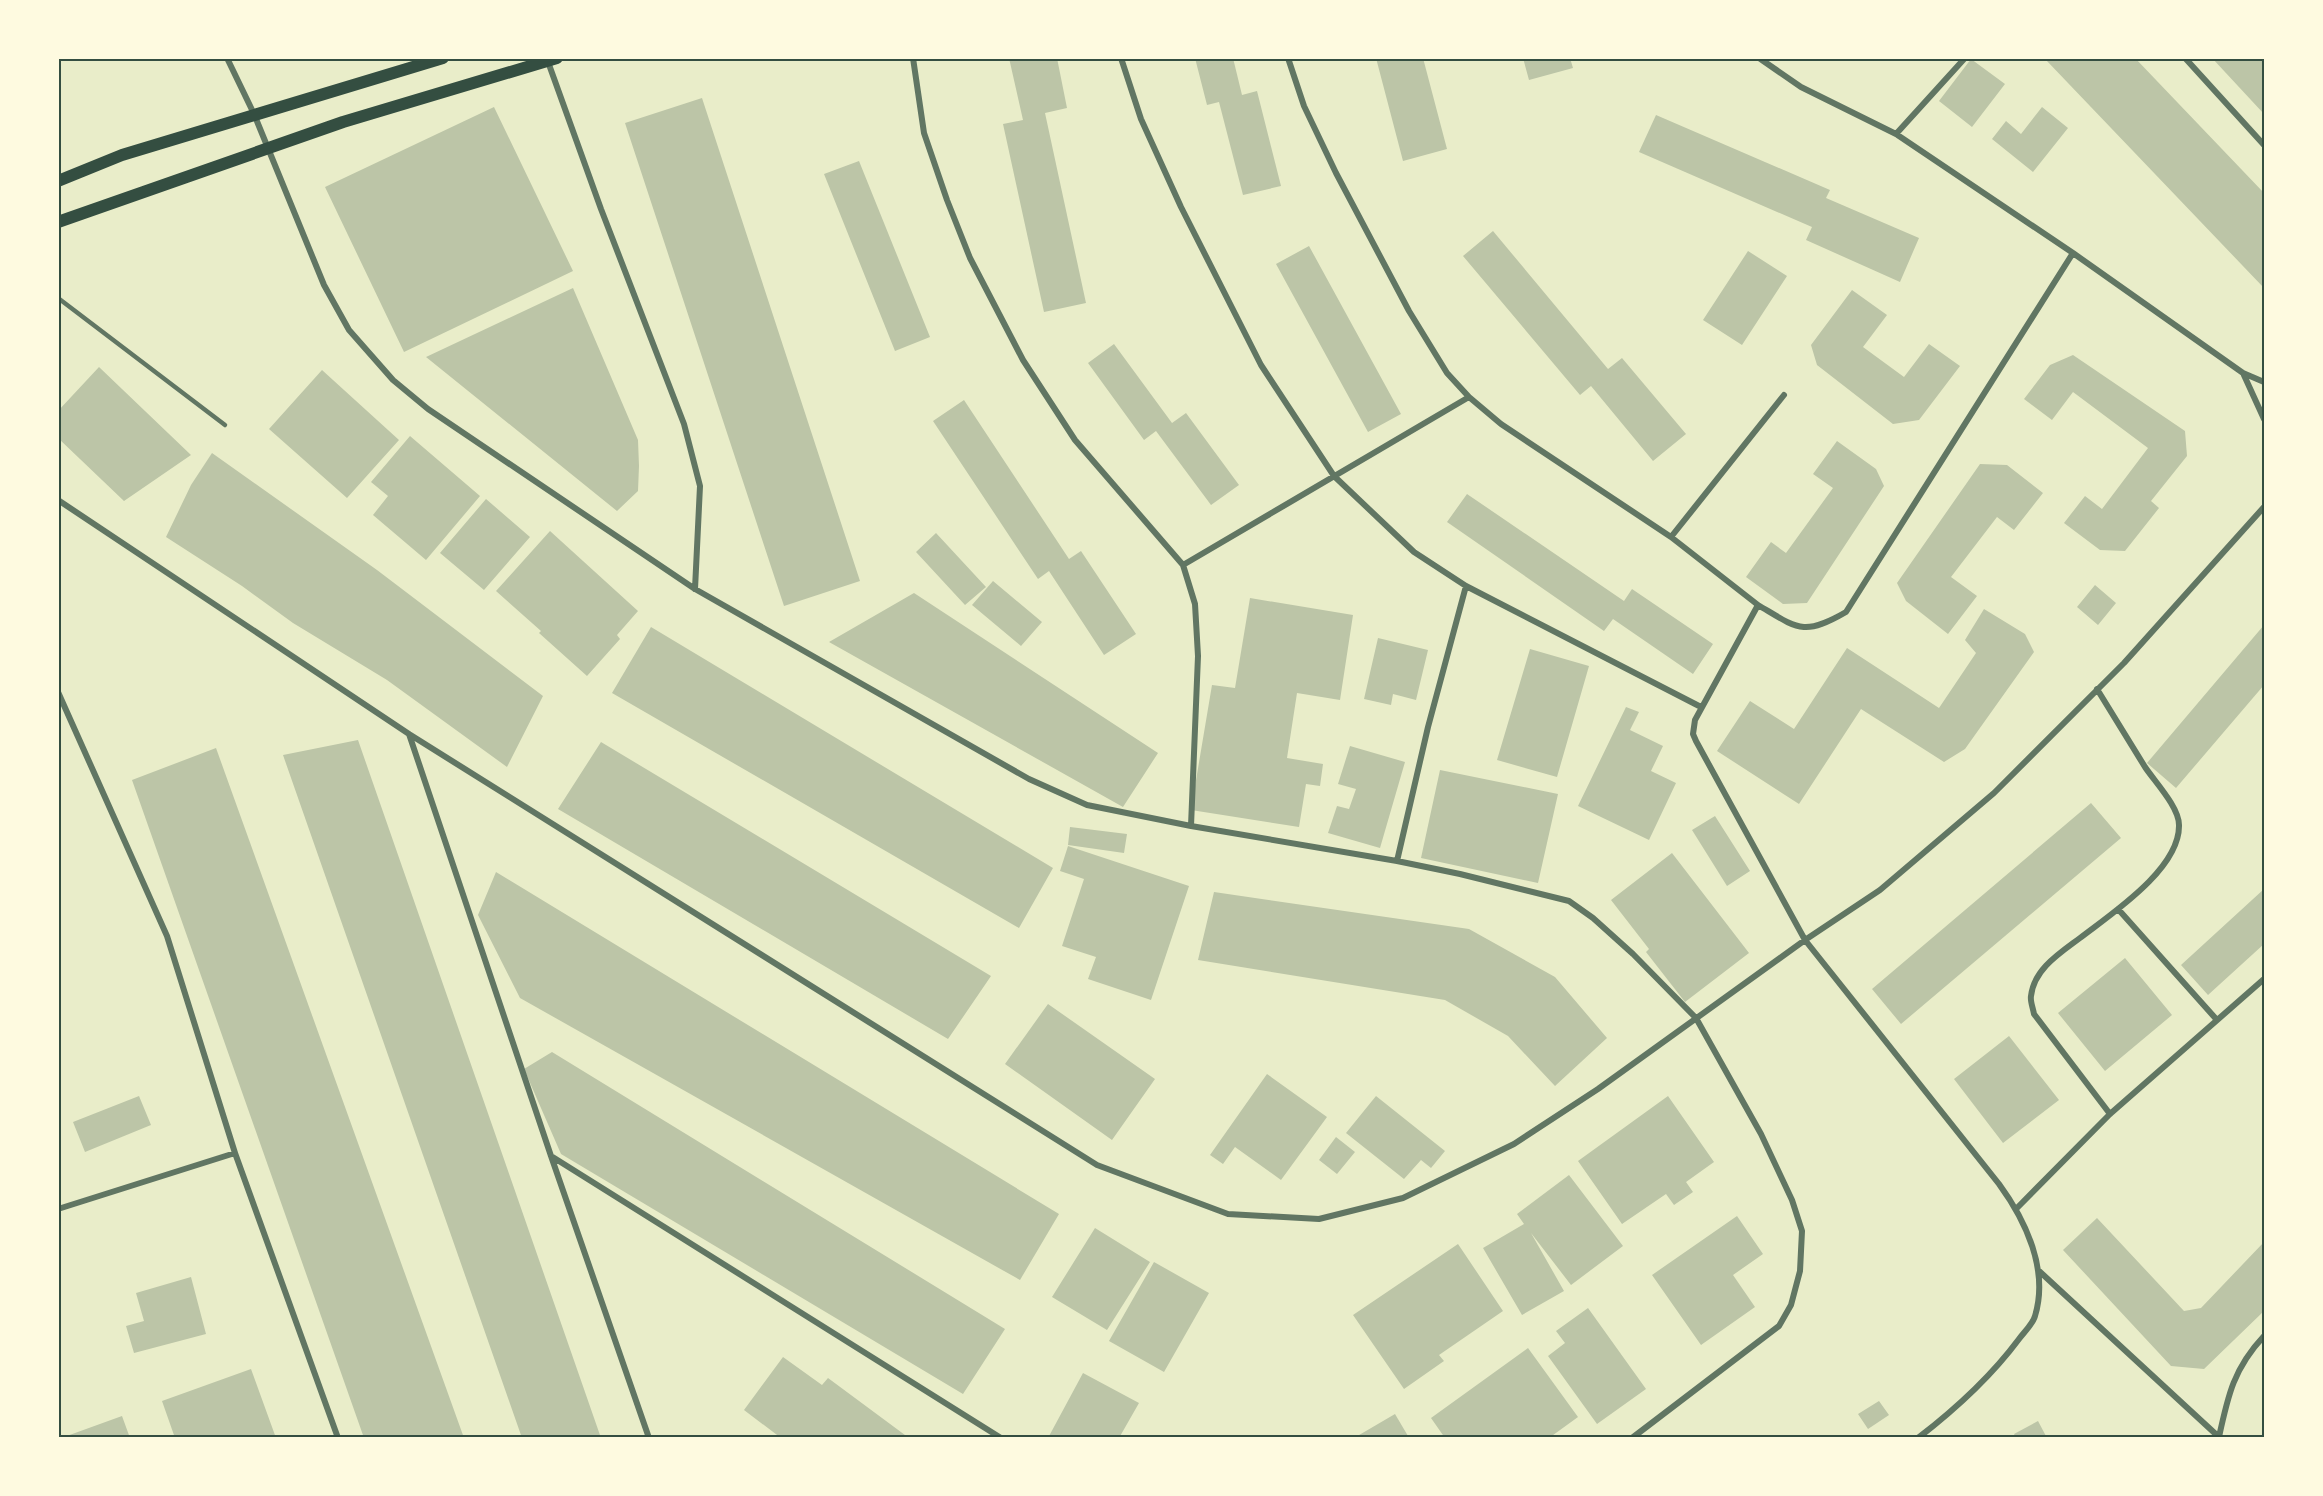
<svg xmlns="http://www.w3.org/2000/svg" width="2323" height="1496" viewBox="0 0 2323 1496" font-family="Poppins,sans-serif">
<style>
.building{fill:#bcc5a7}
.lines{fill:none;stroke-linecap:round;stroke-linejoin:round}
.service{stroke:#617663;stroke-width:4.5}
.minor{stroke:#617663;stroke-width:6}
.secondary{stroke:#344e41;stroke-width:12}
.neatline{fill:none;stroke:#344e41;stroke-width:2}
</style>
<rect width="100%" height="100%" fill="#e9edc9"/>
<path class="building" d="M 1009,58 L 1057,58 L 1067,108 L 1045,113 L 1086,303 L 1044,312 L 1003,124 L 1023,120 Z
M 1195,58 L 1233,58 L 1242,95 L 1257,91 L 1281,186 L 1243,195 L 1219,102 L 1207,105 Z
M 1376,58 L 1423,58 L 1447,149 L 1403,161 Z
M 1523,58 L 1570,58 L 1573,68 L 1529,80 Z
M 2047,58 L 2135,58 L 2264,193 L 2264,288 L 2046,60 Z
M 2212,58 L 2264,58 L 2264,114 Z
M 1971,59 L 2005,84 L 1972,127 L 1939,101 Z
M 702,98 L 860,581 L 784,606 L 625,123 Z
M 494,107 L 573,271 L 404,352 L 325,187 Z
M 2042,107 L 2068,128 L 2033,172 L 1992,139 L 2006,121 L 2021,134 Z
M 1656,115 L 1830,190 L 1826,198 L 1919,238 L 1900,282 L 1806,240 L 1812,227 L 1639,152 Z
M 859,161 L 930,337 L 895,351 L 824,174 Z
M 1493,231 L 1608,369 L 1622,358 L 1686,434 L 1653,461 L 1591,386 L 1580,395 L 1463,256 Z
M 1309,246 L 1401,414 L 1368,432 L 1276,264 Z
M 1748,251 L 1787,276 L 1742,345 L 1703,320 Z
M 573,288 L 638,440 L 639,466 L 638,491 L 617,511 L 426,357 Z
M 1852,290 L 1887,315 L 1863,347 L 1904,377 L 1929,344 L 1960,366 L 1919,420 L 1893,424 L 1817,365 L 1811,345 Z
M 1114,344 L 1172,423 L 1186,413 L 1239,485 L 1211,505 L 1156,431 L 1144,440 L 1088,363 Z
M 2073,355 L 2185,431 L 2187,456 L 2151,501 L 2159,508 L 2125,551 L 2100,550 L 2064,523 L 2085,496 L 2102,509 L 2148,448 L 2073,392 L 2052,420 L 2024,399 L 2050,365 Z
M 99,367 L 191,455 L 124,501 L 58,438 L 58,411 Z
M 322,370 L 399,440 L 347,498 L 269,429 Z
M 964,400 L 1069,559 L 1081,551 L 1136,634 L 1104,655 L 1049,571 L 1038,579 L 933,421 Z
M 410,436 L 480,496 L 426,560 L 373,515 L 388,496 L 371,482 Z
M 1837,441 L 1876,469 L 1884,486 L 1807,603 L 1783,604 L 1746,577 L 1771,542 L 1786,553 L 1833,488 L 1813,474 Z
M 212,453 L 377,570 L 543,696 L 507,767 L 387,680 L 293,623 L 242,586 L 166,537 L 191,485 Z
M 1980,464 L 2007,465 L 2043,493 L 2014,530 L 1997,517 L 1951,577 L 1977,596 L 1948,634 L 1906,601 L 1897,583 Z
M 1467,494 L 1624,601 L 1632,589 L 1713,644 L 1693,674 L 1613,619 L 1604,631 L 1447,522 Z
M 486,499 L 530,537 L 484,590 L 440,553 Z
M 550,531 L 638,611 L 617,635 L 620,639 L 587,676 L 539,633 L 541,631 L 496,591 Z
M 936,533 L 986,587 L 965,605 L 916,552 Z
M 993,581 L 1042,622 L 1021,646 L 972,605 Z
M 2095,585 L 2116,603 L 2098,625 L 2077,607 Z
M 914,593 L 1158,753 L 1123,807 L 829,642 Z
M 1250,598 L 1353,615 L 1340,700 L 1297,693 L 1287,758 L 1323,764 L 1320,786 L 1306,784 L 1299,827 L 1191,810 L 1212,685 L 1235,688 Z
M 1984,609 L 2025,634 L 2034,652 L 1965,749 L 1944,762 L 1861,709 L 1799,804 L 1717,751 L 1750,701 L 1794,729 L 1847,648 L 1939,708 L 1976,653 L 1965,640 Z
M 2264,625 L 2264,685 L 2176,788 L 2147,763 Z
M 651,627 L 1053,868 L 1019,928 L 612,693 Z
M 1378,638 L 1428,650 L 1416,700 L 1393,694 L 1391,705 L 1364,699 Z
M 1530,649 L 1589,666 L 1557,777 L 1497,760 Z
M 1626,707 L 1639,712 L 1630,730 L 1663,746 L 1651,771 L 1676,783 L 1649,840 L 1578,806 Z
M 358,740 L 601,1438 L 522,1438 L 283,755 Z
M 601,742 L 991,976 L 948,1039 L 558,809 Z
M 1350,746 L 1405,762 L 1380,848 L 1328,833 L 1337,806 L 1349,809 L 1356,789 L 1338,784 Z
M 216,748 L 464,1438 L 364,1438 L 132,780 Z
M 1440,770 L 1558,794 L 1538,883 L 1421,858 Z
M 2091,803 L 2121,838 L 1901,1024 L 1872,989 Z
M 1715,816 L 1750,871 L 1727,886 L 1692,830 Z
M 1070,827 L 1127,834 L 1124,853 L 1068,845 Z
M 1068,846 L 1189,886 L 1151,1000 L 1088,979 L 1096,957 L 1062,946 L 1084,879 L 1060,871 Z
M 1672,853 L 1749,953 L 1685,1002 L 1646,952 L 1649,949 L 1611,900 Z
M 496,872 L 1059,1214 L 1020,1280 L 520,998 L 478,915 Z
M 2264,889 L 2264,944 L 2208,995 L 2181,965 Z
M 1214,892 L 1469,929 L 1555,977 L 1607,1038 L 1555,1086 L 1508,1036 L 1445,1000 L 1198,960 Z
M 2125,958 L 2172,1015 L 2105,1071 L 2058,1013 Z
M 1048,1004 L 1155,1079 L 1112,1140 L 1005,1064 Z
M 2009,1036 L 2059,1100 L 2003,1143 L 1954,1079 Z
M 552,1052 L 1005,1329 L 963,1394 L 561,1154 L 524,1069 Z
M 1267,1074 L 1327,1117 L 1281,1180 L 1235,1147 L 1223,1164 L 1210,1155 Z
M 139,1096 L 151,1125 L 85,1152 L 73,1122 Z
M 1376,1096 L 1445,1151 L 1431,1168 L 1421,1160 L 1404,1179 L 1346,1133 Z
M 1668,1096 L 1714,1162 L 1686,1182 L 1693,1192 L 1674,1205 L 1666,1194 L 1622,1224 L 1578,1161 Z
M 1336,1137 L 1355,1152 L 1337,1174 L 1319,1160 Z
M 1569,1175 L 1623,1246 L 1571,1285 L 1531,1233 L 1564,1291 L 1522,1315 L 1483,1248 L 1524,1224 L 1517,1214 Z
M 1737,1216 L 1763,1254 L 1733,1275 L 1755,1307 L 1701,1345 L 1652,1275 Z
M 2097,1218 L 2184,1311 L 2201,1308 L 2264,1242 L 2264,1311 L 2204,1369 L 2171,1366 L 2063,1250 Z
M 1095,1228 L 1150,1262 L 1107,1330 L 1052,1297 Z
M 1458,1244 L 1503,1311 L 1439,1355 L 1444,1361 L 1404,1389 L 1353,1315 Z
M 1154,1262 L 1209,1293 L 1164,1372 L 1109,1341 Z
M 191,1277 L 206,1334 L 134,1353 L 126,1326 L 144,1321 L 136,1293 Z
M 1588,1308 L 1646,1389 L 1597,1424 L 1548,1356 L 1565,1343 L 1556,1331 Z
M 1528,1348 L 1578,1417 L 1549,1438 L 1445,1438 L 1431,1418 Z
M 783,1357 L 822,1385 L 828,1378 L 909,1438 L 781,1438 L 744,1410 Z
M 251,1369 L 276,1438 L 175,1438 L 162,1401 Z
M 1083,1373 L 1139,1403 L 1119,1438 L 1048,1438 Z
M 1879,1401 L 1889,1415 L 1868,1429 L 1858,1414 Z
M 1395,1414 L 1408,1436 L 1405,1438 L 1354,1438 Z
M 122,1416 L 130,1438 L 64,1438 L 64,1437 Z
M 2038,1421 L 2047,1438 L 2016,1438 L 2014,1434 Z"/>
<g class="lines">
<path class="service" d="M 58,298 L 225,425"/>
<path class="minor" d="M 227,58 L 254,114 L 324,285 L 349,330 L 393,380 L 428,409 L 695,589 L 1029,779 L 1087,805 L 1191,826 L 1397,861 L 1460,874 L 1569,901 L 1593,918 L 1633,954 L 1696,1018 L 1761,1134 L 1792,1200 L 1802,1231 L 1800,1271 L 1791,1305 L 1779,1326 L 1632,1438
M 913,58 L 924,133 L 947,200 L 970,258 L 1023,360 L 1075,440 L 1183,565 L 1195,604 L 1198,656 L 1191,826
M 1121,58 L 1141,119 L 1181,207 L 1261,365 L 1334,476 L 1414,552 L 1466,586 L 1701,707
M 1288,58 L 1304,106 L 1336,173 L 1409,311 L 1447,373 L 1469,397 L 1501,424 L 1671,537 L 1758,605
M 1759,58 L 1801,87 L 1896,134 L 2073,253 L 2243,373 L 2264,382
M 2185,58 L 2264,145
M 547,59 L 601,209 L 684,424 L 700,486 L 695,589
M 1896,134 L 1965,58
M 2243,373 L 2264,419
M 58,500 L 409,734 L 1097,1165 L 1228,1214 L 1319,1219 L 1403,1198 L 1514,1144 L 1598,1089 L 1805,940 L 1880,890 L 1994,793 L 2124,663 L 2264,507
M 1671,537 L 1784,395
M 1183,565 L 1469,397
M 2097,689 C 2113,715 2129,741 2145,767 C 2155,782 2179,807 2179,825 C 2180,869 2111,914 2080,938 C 2060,953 2034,969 2031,996 C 2030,1001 2033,1008 2034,1014 L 2110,1114
M 58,692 L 167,936 L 235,1153 L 338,1438
M 409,734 L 551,1156 L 649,1438
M 1397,861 L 1428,727 L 1466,586
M 2118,909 L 2217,1020
M 551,1156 L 1001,1438
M 2017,1208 L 2110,1114 L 2264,979
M 58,1209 L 235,1153
M 2038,1270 L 2220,1438
M 2219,1437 C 2228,1395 2234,1368 2264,1336
M 1918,1438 C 1957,1408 1990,1378 2019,1339 C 2024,1332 2033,1324 2035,1316 C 2049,1270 2026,1221 1999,1184 L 1805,940 L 1696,741 L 1693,734 L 1695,720 L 1758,605 C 1797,628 1803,637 1846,612 L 2073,253"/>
<path class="secondary" d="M 58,181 L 122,155 L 443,58
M 58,222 L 343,122 L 557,58"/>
</g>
<rect width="2323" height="1496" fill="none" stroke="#fefae0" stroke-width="120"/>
<rect x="60" y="60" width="2203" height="1376" class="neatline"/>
</svg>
